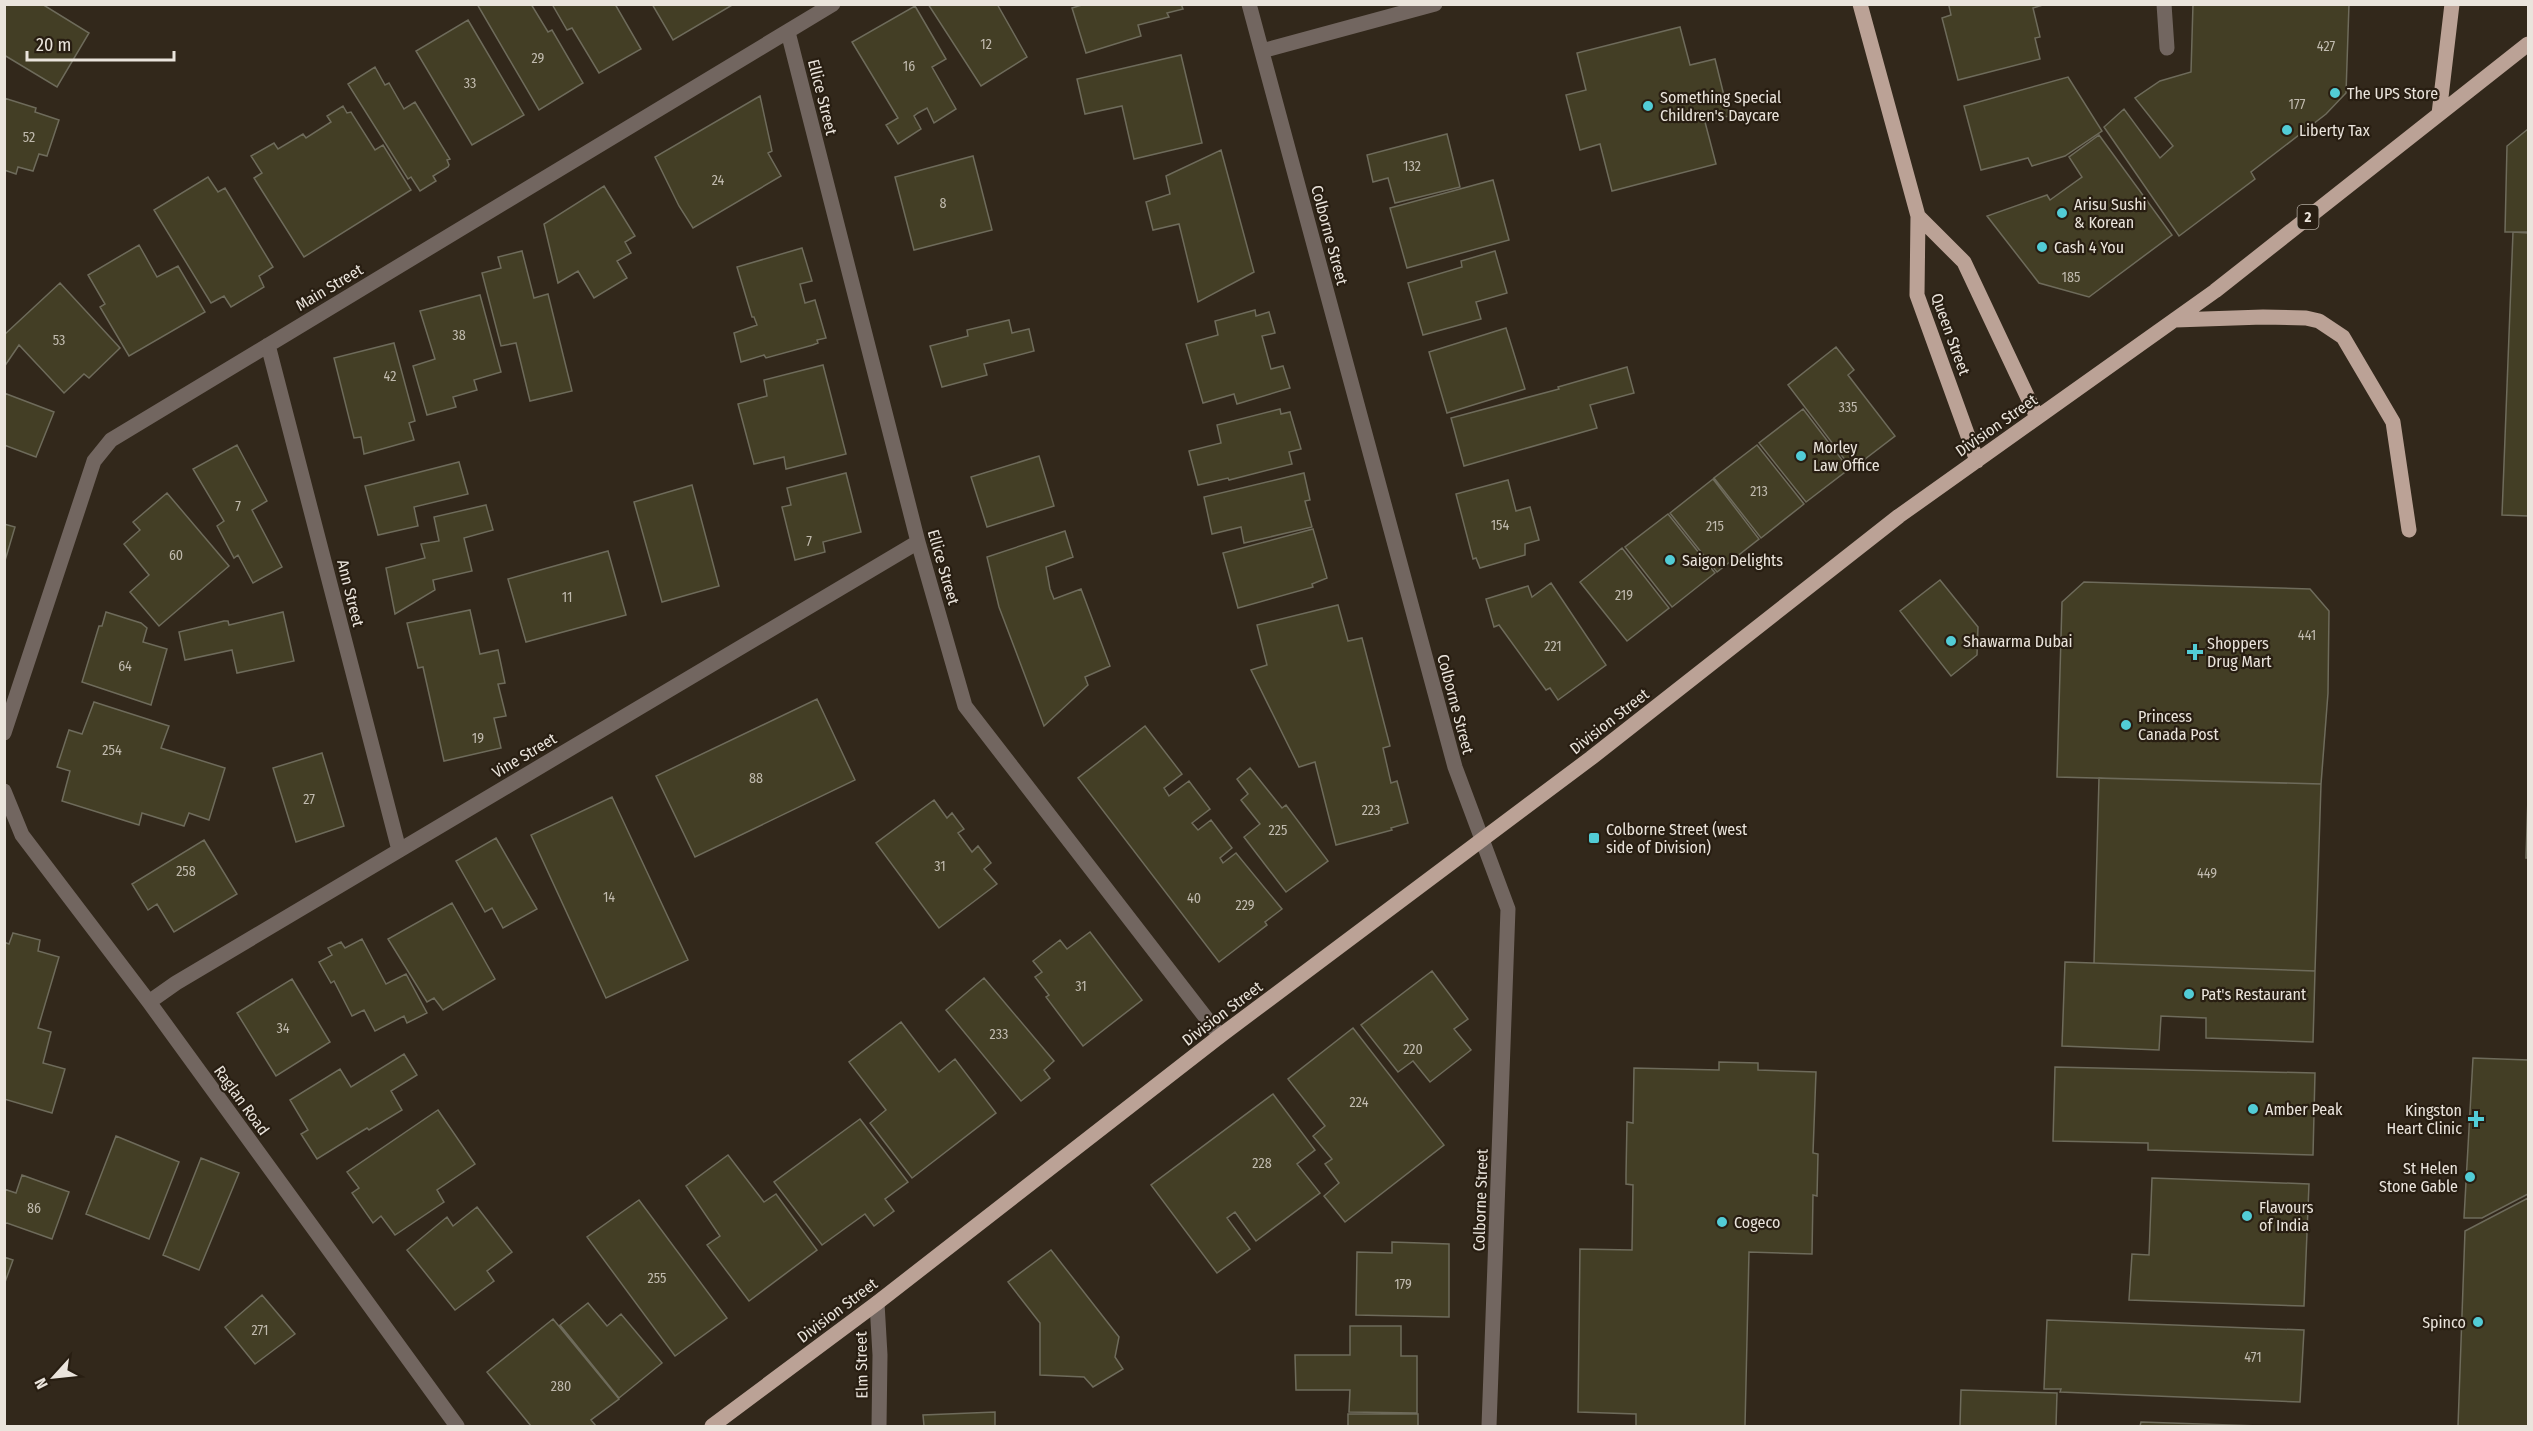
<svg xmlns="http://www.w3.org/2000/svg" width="2533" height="1431" viewBox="0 0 2533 1431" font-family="'Fira Sans Condensed',sans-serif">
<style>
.building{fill:#433e25;stroke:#6e6b5b;stroke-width:1.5}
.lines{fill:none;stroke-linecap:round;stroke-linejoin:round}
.minor{stroke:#726660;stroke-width:15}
.major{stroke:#bba296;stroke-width:15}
.poi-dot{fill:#52ccd6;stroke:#281e12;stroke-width:2}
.labels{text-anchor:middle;stroke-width:4.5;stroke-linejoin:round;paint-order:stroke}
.number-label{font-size:14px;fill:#c0baae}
.shield{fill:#281e12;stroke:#b0a99f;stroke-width:1.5}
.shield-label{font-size:15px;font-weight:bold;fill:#eae4dc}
.poi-label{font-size:16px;fill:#eae4dc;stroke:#281e12;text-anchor:start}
.street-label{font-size:16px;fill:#eae4dc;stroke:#281e12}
</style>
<rect width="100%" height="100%" fill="#32281b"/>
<path class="building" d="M 4,4 L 42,4 L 89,33 L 57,87 L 4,55 Z
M 477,4 L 531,4 L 548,32 L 552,30 L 583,83 L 539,110 Z
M 552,4 L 615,4 L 641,49 L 599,73 L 572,28 L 567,30 Z
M 652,4 L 734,4 L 673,40 Z
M 928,4 L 997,4 L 1027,57 L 981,86 Z
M 1085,4 L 1181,4 L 1183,9 L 1167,13 L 1169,17 L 1138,25 L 1141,36 L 1086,53 L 1072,8 Z
M 1946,4 L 2046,4 L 2033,8 L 2040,37 L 2035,38 L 2040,59 L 1958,80 L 1942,18 L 1951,15 L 1949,6 Z
M 2193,4 L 2349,4 L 2346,93 L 2326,114 L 2251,172 L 2255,179 L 2179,236 L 2104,127 L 2124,109 L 2160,158 L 2173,146 L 2135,98 L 2160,81 L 2191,72 Z
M 915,6 L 946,59 L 932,67 L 956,109 L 934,123 L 927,108 L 918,113 L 914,116 L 921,129 L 898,144 L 886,125 L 898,118 L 852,42 Z
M 468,20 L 524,115 L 472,145 L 416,51 Z
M 1680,27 L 1690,65 L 1715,59 L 1729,116 L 1705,122 L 1716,164 L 1612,191 L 1600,144 L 1580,150 L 1566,95 L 1586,90 L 1577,53 Z
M 1181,55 L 1202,143 L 1134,159 L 1122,106 L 1085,114 L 1077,79 Z
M 375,67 L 385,85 L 389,83 L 404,109 L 415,102 L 450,159 L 447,160 L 449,165 L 448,167 L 433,176 L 436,181 L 420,191 L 411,177 L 408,179 L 348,84 Z
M 2068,77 L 2102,131 L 2065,156 L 2032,166 L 2028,158 L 1981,170 L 1964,106 Z
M 760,96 L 772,151 L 768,153 L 781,176 L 693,228 L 679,206 L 655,157 Z
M 4,98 L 36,108 L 35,112 L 59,120 L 47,156 L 39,154 L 33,171 L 18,167 L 16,174 L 4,170 Z
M 343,106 L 347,113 L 351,112 L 375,150 L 383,145 L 411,190 L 304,257 L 254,178 L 262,173 L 251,156 L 274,143 L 278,149 L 303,134 L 306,138 L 331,122 L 327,116 Z
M 2528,129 L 2528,232 L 2505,232 L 2507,146 Z
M 1447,134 L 1460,187 L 1395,203 L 1388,178 L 1373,182 L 1367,155 Z
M 2099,135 L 2172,235 L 2089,297 L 2039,283 L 1987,216 L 2047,195 L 2050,200 L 2082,177 L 2069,157 Z
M 1221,150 L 1254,272 L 1198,302 L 1179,224 L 1153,230 L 1146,202 L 1170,194 L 1166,176 Z
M 973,156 L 992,230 L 914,250 L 895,177 Z
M 208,177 L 218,192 L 225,188 L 273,267 L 259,276 L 264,287 L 231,307 L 224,296 L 211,303 L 154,210 Z
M 1493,180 L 1509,240 L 1407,268 L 1390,208 Z
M 604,186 L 635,236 L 625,242 L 631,253 L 617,261 L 627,278 L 594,298 L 578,271 L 558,283 L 544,224 Z
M 2513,232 L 2528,233 L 2528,516 L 2502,515 Z
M 139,245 L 157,277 L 178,266 L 205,312 L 129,356 L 100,307 L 105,304 L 88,275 Z
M 802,248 L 812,281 L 800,284 L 805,303 L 815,300 L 826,338 L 817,340 L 818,343 L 813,345 L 766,358 L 764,355 L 741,362 L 734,333 L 757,325 L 754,317 L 752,317 L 737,267 Z
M 522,251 L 534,298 L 548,294 L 572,391 L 530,401 L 516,343 L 501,346 L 482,273 L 501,268 L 498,257 Z
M 1495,251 L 1507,293 L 1476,302 L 1481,319 L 1423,335 L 1408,283 L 1462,267 L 1461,261 Z
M 60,283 L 120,348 L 89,378 L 84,374 L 64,393 L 19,345 L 4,367 L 4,335 Z
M 480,295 L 501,372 L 474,380 L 477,390 L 453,397 L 456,407 L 427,415 L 413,366 L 435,359 L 420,311 Z
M 1255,310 L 1256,316 L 1269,312 L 1275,333 L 1262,336 L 1271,369 L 1283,366 L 1290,388 L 1237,404 L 1234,394 L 1203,403 L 1186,344 L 1218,335 L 1215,321 Z
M 1009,320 L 1012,333 L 1029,329 L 1034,351 L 984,364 L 987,375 L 942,387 L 930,346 L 968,336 L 967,330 Z
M 1506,328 L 1525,389 L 1447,413 L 1429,352 Z
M 394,343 L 415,421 L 409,423 L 414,440 L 364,454 L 361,437 L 354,438 L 334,358 Z
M 1836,347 L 1854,370 L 1848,375 L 1895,436 L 1852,469 L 1788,385 Z
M 823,365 L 846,454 L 786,469 L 784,457 L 754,464 L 738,404 L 767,396 L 764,380 Z
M 1627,367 L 1634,393 L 1590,405 L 1597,428 L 1464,466 L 1451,418 L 1559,389 L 1558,387 Z
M 4,393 L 54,412 L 36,457 L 4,445 Z
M 1280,409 L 1281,414 L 1290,412 L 1301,449 L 1289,452 L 1292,464 L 1229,480 L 1228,478 L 1198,485 L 1189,451 L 1221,443 L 1217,425 Z
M 1803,409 L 1849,469 L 1806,502 L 1759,443 Z
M 237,445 L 267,501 L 252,510 L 282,567 L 253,583 L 238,555 L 234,558 L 217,526 L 224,521 L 193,469 Z
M 1757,445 L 1804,504 L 1761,538 L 1714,478 Z
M 1039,456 L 1054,506 L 987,527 L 971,477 Z
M 459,462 L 468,494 L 414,507 L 418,526 L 378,535 L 365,486 Z
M 846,473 L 861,532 L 823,542 L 825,552 L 795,560 L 782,507 L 791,505 L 787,488 Z
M 1304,473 L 1310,500 L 1305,501 L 1312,527 L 1244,543 L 1241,527 L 1212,534 L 1204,497 Z
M 1713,479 L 1759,539 L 1717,572 L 1670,513 Z
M 1508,480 L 1516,511 L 1530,507 L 1539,540 L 1525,544 L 1525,555 L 1480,568 L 1476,558 L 1473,559 L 1456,494 Z
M 692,485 L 719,586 L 662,602 L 634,502 Z
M 167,493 L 229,566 L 159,626 L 130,592 L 149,575 L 124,544 L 140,530 L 133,522 Z
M 486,505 L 493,530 L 464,538 L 472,571 L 433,580 L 435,590 L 395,614 L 386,568 L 425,558 L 421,544 L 439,541 L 434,517 Z
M 1668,514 L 1715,573 L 1672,607 L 1625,547 Z
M 4,524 L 15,527 L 4,564 Z
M 1313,529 L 1327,578 L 1312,584 L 1313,587 L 1238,608 L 1223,553 Z
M 1065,531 L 1073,557 L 1046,567 L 1050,589 L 1054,599 L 1081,589 L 1110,666 L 1085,677 L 1088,685 L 1044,726 L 999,607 L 987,557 Z
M 1622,548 L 1669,608 L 1627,641 L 1580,582 Z
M 608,551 L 626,615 L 526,642 L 508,579 Z
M 1940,580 L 1978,627 L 1977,655 L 1951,676 L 1900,611 Z
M 2084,582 L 2310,589 L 2329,611 L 2328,693 L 2321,784 L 2057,777 L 2062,602 Z
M 1551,583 L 1606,665 L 1558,700 L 1550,688 L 1546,690 L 1499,625 L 1494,627 L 1486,599 L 1528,586 L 1532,597 Z
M 1338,605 L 1348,641 L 1362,638 L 1390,746 L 1383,748 L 1391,783 L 1397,781 L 1408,823 L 1391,828 L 1392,830 L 1336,845 L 1315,762 L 1299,767 L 1251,670 L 1267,665 L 1257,625 Z
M 470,610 L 480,654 L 498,650 L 505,683 L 498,684 L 506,716 L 494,718 L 501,748 L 444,761 L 423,667 L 418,668 L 407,623 Z
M 106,612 L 141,623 L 147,628 L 143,642 L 167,649 L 151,705 L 82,682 L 99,626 L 102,626 Z
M 283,612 L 294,661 L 237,673 L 232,650 L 185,660 L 179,632 L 224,621 L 228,621 L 229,625 Z
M 817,699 L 855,780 L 695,857 L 656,776 Z
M 94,702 L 169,726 L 161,748 L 225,768 L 209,820 L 189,813 L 184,826 L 142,813 L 139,825 L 62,801 L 70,771 L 57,767 L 69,730 L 82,734 Z
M 1145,726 L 1182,774 L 1164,788 L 1169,796 L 1189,781 L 1210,809 L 1192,823 L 1198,830 L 1211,820 L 1232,848 L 1220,858 L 1223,863 L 1236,853 L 1282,909 L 1265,922 L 1267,925 L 1219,962 L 1078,778 Z
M 322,753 L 344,826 L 296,842 L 273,768 Z
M 1250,768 L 1282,808 L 1286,805 L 1328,861 L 1286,892 L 1244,837 L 1260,824 L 1241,800 L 1248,794 L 1237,779 Z
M 2099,778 L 2321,784 L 2315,971 L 2094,963 Z
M 612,797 L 688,960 L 606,998 L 531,835 Z
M 2528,797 L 2528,858 L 2526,858 Z
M 934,800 L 947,818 L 952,813 L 964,829 L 958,833 L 972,852 L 978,846 L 991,863 L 984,869 L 997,884 L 939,928 L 876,843 Z
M 496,838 L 537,909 L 503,928 L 492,908 L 485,912 L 456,861 Z
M 204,840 L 237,894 L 174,932 L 157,904 L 148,910 L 132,884 Z
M 452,903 L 495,979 L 443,1010 L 434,998 L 427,1002 L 388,939 Z
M 1090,932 L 1142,1000 L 1083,1046 L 1046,997 L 1049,995 L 1035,977 L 1042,972 L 1033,961 L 1060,940 L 1067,949 Z
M 13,933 L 40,940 L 38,951 L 59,957 L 38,1028 L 51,1032 L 43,1063 L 65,1069 L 52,1113 L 4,1099 L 4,942 L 9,944 Z
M 362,939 L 386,984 L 406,974 L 427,1013 L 407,1023 L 404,1016 L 375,1031 L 364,1010 L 352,1016 L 334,981 L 331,983 L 319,962 L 332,955 L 328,948 L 341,942 L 345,948 Z
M 2065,962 L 2315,971 L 2313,1042 L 2206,1038 L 2206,1018 L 2161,1016 L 2159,1050 L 2062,1046 Z
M 1432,971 L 1468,1019 L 1454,1029 L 1471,1050 L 1430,1082 L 1413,1061 L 1398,1072 L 1361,1025 Z
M 984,978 L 1054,1061 L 1044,1070 L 1050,1078 L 1021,1101 L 946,1010 Z
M 292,979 L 330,1042 L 276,1076 L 237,1013 Z
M 901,1022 L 939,1072 L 955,1059 L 996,1113 L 912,1178 L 870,1123 L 886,1110 L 849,1062 Z
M 1353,1028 L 1444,1145 L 1345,1222 L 1324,1196 L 1339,1183 L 1325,1164 L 1332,1159 L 1313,1136 L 1325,1126 L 1288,1079 Z
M 404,1054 L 417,1075 L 391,1091 L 402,1110 L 369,1130 L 367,1128 L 362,1131 L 317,1159 L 301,1134 L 308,1130 L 290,1100 L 340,1069 L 351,1087 Z
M 2473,1058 L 2528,1060 L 2528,1194 L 2482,1218 L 2464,1218 Z
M 1719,1062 L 1758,1063 L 1758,1070 L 1816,1072 L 1813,1153 L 1818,1154 L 1817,1196 L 1813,1195 L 1812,1254 L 1749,1252 L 1745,1426 L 1636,1426 L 1636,1414 L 1578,1412 L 1580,1249 L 1632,1250 L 1633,1185 L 1626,1184 L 1626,1175 L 1627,1122 L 1633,1123 L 1634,1068 L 1719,1070 Z
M 2055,1067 L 2315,1073 L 2313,1155 L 2148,1150 L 2148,1143 L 2053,1141 Z
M 1273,1094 L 1315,1150 L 1297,1164 L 1320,1193 L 1256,1241 L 1235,1212 L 1227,1218 L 1250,1249 L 1217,1273 L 1151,1185 Z
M 438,1110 L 475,1164 L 437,1190 L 444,1202 L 395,1235 L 381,1216 L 373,1223 L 352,1193 L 359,1188 L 347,1172 Z
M 860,1119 L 908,1182 L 885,1199 L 894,1211 L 874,1226 L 865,1214 L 822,1245 L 774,1182 Z
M 116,1136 L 179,1162 L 149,1239 L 86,1214 Z
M 728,1155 L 764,1202 L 776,1194 L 817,1250 L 749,1301 L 707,1245 L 720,1236 L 686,1186 Z
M 201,1158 L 239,1173 L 199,1270 L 163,1255 Z
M 22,1175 L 69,1192 L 52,1239 L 7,1223 L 4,1224 L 4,1189 L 16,1193 Z
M 2152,1178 L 2309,1184 L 2304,1306 L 2129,1300 L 2132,1254 L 2149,1255 Z
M 2528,1198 L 2528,1426 L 2458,1426 L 2465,1231 Z
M 639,1200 L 727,1318 L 675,1356 L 587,1237 Z
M 477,1207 L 512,1252 L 487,1271 L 494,1281 L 455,1310 L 407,1250 L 447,1217 L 453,1226 Z
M 1392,1242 L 1449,1244 L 1449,1317 L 1356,1315 L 1357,1252 L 1392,1253 Z
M 1051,1250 L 1119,1337 L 1115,1357 L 1123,1369 L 1093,1387 L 1084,1377 L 1040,1375 L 1040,1323 L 1008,1282 Z
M 4,1257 L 13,1260 L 4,1285 Z
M 262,1295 L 295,1334 L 255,1364 L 225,1327 Z
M 588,1303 L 607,1326 L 621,1314 L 662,1363 L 619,1398 L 560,1325 Z
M 553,1319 L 619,1399 L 591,1420 L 596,1426 L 531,1426 L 487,1372 Z
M 2047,1320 L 2304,1330 L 2300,1402 L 2060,1392 L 2061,1389 L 2044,1389 Z
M 1350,1326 L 1401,1326 L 1401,1356 L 1417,1356 L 1417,1413 L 1349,1412 L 1350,1390 L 1296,1390 L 1295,1355 L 1350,1355 Z
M 1961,1390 L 2057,1393 L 2056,1426 L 1960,1426 Z
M 995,1412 L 995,1426 L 924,1426 L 923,1415 Z
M 1348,1414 L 1418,1414 L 1418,1426 L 1348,1426 Z
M 2141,1422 L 2260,1426 L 2140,1426 Z"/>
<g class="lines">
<path class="minor" d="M 1249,4 L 1455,767 L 1508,909 L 1489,1426
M 2164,4 L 2167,48
M 788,32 L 918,542 L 965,706 L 1220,1036
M 1262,51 L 1435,4
M 268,345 L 399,850
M 4,733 L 94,461 L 111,440 L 833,4
M 4,791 L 22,835 L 149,1002 L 457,1426
M 149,1002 L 176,983 L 918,542
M 877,1303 L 880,1355 L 879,1426"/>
<path class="major" d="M 1860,4 L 1918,216 L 1917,295 L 1977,461
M 2439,114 L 2452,4
M 1918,216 L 1964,262 L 2037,417
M 2175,320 L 2263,317 L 2306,318 L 2319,321 L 2343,337 L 2393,422 L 2409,530
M 712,1426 L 877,1303 L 1220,1036 L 1591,758 L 1899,516 L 2215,291 L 2528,44"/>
</g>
<g class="poi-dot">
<circle cx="2335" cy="93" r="6"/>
<circle cx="1648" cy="106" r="6"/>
<circle cx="2287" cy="130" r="6"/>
<circle cx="2062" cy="213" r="6"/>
<circle cx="2042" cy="247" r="6"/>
<circle cx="1801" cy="456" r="6"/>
<circle cx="1670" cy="560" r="6"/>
<circle cx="1951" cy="641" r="6"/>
<path d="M2192 643h6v6h6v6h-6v6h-6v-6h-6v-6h6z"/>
<circle cx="2126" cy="725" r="6"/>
<rect x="1588" y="832" width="12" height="12" rx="3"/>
<circle cx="2189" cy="994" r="6"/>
<circle cx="2253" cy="1109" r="6"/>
<path d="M2473 1110h6v6h6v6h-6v6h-6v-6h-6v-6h6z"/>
<circle cx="2470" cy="1177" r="6"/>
<circle cx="2247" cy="1216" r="6"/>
<circle cx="1722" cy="1222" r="6"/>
<circle cx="2478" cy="1322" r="6"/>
</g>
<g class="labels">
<g class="number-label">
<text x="986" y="49">12</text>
<text x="2326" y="51">427</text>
<text x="538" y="63">29</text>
<text x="909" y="71">16</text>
<text x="470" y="88">33</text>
<text x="2297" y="109">177</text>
<text x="29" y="142">52</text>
<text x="1412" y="171">132</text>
<text x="718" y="185">24</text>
<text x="943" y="208">8</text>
<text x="2071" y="282">185</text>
<text x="459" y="340">38</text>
<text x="59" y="345">53</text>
<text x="390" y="381">42</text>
<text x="1848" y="412">335</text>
<text x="1759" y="496">213</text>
<text x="238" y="511">7</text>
<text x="1500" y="530">154</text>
<text x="1715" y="531">215</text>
<text x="809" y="546">7</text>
<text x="176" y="560">60</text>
<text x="1624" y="600">219</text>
<text x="567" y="602">11</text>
<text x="2307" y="640">441</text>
<text x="1553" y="651">221</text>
<text x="125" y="671">64</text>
<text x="478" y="743">19</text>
<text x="112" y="755">254</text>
<text x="756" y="783">88</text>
<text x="309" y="804">27</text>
<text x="1371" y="815">223</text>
<text x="1278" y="835">225</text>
<text x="940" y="871">31</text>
<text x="186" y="876">258</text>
<text x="2207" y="878">449</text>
<text x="609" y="902">14</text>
<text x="1194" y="903">40</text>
<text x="1245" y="910">229</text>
<text x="1081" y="991">31</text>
<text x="283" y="1033">34</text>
<text x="999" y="1039">233</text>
<text x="1413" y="1054">220</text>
<text x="1359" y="1107">224</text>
<text x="1262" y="1168">228</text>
<text x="34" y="1213">86</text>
<text x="657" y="1283">255</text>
<text x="1403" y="1289">179</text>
<text x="260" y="1335">271</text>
<text x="2253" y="1362">471</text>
<text x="561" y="1391">280</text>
</g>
<rect class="shield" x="2297.5" y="205" width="21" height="24" rx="4.5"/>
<g class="shield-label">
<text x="2308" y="222">2</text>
</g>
<g class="poi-label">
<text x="2347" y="99">The UPS Store</text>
<text x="1660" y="103">Something Special<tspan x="1660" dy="18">Children's Daycare</tspan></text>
<text x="2299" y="136">Liberty Tax</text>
<text x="2074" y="210">Arisu Sushi<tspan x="2074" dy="18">&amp; Korean</tspan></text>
<text x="2054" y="253">Cash 4 You</text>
<text x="1813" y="453">Morley<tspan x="1813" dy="18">Law Office</tspan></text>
<text x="1682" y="566">Saigon Delights</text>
<text x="1963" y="647">Shawarma Dubai</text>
<text x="2207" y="649">Shoppers<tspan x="2207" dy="18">Drug Mart</tspan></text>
<text x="2138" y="722">Princess<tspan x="2138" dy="18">Canada Post</tspan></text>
<text x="1606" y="835">Colborne Street (west<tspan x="1606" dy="18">side of Division)</tspan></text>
<text x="2201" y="1000">Pat's Restaurant</text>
<text x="2265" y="1115">Amber Peak</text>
<text x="2462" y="1116" text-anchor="end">Kingston<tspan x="2462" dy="18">Heart Clinic</tspan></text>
<text x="2458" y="1174" text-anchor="end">St Helen<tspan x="2458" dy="18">Stone Gable</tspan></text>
<text x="2259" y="1213">Flavours<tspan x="2259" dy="18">of India</tspan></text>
<text x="1734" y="1228">Cogeco</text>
<text x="2466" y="1328" text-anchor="end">Spinco</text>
</g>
<g class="street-label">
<text transform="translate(823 97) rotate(76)" y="6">Ellice Street</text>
<text transform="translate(1330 235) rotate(75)" y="6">Colborne Street</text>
<text transform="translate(329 287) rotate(-31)" y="6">Main Street</text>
<text transform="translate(1951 334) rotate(70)" y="6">Queen Street</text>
<text transform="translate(1996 425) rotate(-35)" y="6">Division Street</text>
<text transform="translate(944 567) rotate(74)" y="6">Ellice Street</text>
<text transform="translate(351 593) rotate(76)" y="6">Ann Street</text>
<text transform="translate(1456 704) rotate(75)" y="6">Colborne Street</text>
<text transform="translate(1609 721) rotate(-38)" y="6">Division Street</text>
<text transform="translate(524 755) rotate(-31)" y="6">Vine Street</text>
<text transform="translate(1222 1013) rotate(-37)" y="6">Division Street</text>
<text transform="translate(242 1100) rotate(54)" y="6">Raglan Road</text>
<text transform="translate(1480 1200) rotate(-88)" y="6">Colborne Street</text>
<text transform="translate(837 1310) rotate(-37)" y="6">Division Street</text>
<text transform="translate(861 1365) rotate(-91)" y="6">Elm Street</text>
</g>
</g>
<rect width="2533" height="1431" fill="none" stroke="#eae4dc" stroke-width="12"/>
<g transform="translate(54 1377) rotate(243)" stroke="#281e12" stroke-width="4.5" paint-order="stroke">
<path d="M0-4.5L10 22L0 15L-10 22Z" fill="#eae4dc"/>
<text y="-9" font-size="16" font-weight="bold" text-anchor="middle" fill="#eae4dc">N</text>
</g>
<path d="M27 51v9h147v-9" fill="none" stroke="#eae4dc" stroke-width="3"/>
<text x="36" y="51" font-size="18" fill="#eae4dc" stroke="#281e12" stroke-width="4.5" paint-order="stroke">20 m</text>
</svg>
